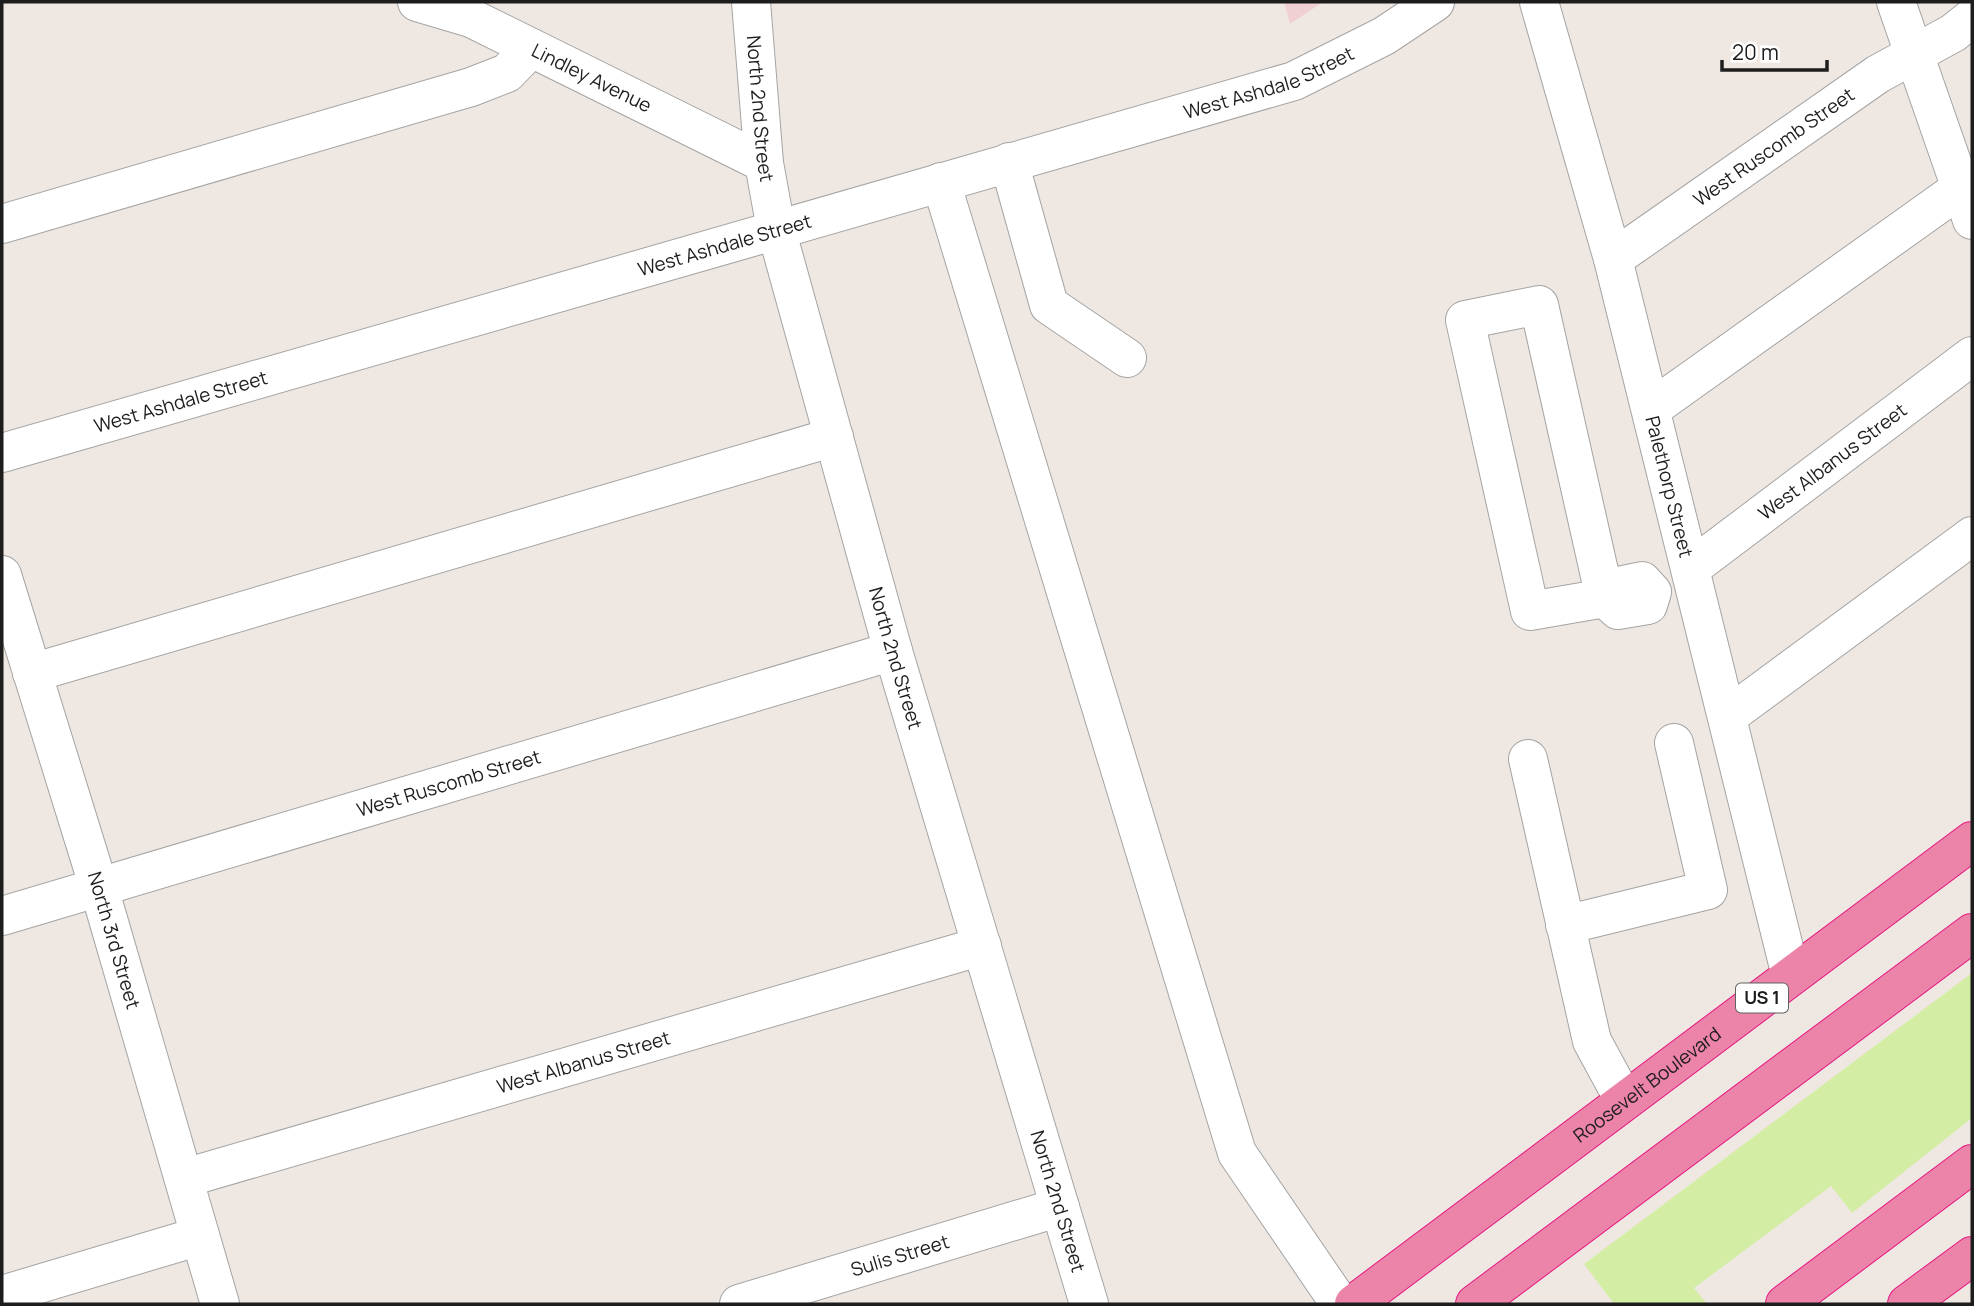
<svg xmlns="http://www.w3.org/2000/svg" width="1974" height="1306" viewBox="0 0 1974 1306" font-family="Manrope,sans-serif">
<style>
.commercial{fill:#f1d0d4}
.grass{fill:#d4eda4}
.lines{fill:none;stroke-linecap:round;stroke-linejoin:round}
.minor-casing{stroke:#a4a4a4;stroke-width:40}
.highway-casing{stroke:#e41880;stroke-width:40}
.minor{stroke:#fff;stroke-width:38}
.highway{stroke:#ec84a9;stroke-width:38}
.labels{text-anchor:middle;stroke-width:5;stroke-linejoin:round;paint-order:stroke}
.shield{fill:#fff;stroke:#616161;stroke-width:2}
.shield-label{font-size:18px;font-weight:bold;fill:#1d1d1d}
.street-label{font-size:19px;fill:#1d1d1d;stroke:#fff}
</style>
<rect width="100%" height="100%" fill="#efe8e2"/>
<path class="commercial" d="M 1284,2 L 1323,2 L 1290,24 Z"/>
<path class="grass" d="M 1972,973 L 1972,1118 L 1852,1213 L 1831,1186 L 1694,1288 L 1707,1304 L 1614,1304 L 1584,1264 Z"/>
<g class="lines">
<defs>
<g id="minor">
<path id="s1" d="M 417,2 L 471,18 L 764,163"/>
<path id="s2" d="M 751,2 L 764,163 L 776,229 L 893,651 L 1089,1304"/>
<path id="s3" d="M 1539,2 L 1613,259 L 1791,976"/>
<path d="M 1896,2 L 1972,220"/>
<path d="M 1009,162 L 1049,305 L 1127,358"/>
<path d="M 941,182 L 1237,1153 L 1340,1304"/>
<path d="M 2,224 L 471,87 L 507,73 L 531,48"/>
<path id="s4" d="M 1613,259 L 1878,74 L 1953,33 L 1972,18"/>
<path d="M 1539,305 L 1605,598 L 1530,611 L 1465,320 Z"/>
<path d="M 1651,409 L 1961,188"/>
<path id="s5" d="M 2,453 L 1294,81 L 1384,36 L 1435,2"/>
<path id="s6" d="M 1691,568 L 1972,356"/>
<path id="s7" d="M 2,575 L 99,888 L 220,1304"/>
<path d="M 1642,581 L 1652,592 L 1648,605 L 1618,610 L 1605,598 L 1613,587 Z"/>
<path d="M 32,673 L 834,437"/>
<path d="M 1728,716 L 1972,536"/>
<path d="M 1528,759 L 1592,1041 L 1624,1100"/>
<path id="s8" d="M 2,916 L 893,651"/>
<path d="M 1565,925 L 1708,890 L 1674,743"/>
<path id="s9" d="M 185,1178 L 982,946"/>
<path d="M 2,1295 L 200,1236"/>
<path id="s10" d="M 739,1304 L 1060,1207"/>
</g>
<g id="highway">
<path id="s11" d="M 1354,1304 L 1972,841"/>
<path d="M 1475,1304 L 1972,933"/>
<path d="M 1785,1304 L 1972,1164"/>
<path d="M 1907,1304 L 1972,1256"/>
</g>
</defs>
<use href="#minor" class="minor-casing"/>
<use href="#highway" class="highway-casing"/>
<use href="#minor" class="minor"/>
<use href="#highway" class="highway"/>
</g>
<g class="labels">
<rect class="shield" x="1736" y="983.5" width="52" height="29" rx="5"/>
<g class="shield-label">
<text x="1762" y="1004">US 1</text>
</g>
<g class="street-label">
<text dy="7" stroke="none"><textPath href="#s1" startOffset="191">Lindley Avenue</textPath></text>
<text dy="7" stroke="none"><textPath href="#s5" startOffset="1320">West Ashdale Street</textPath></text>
<text dy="7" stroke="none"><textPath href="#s2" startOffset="107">North 2nd Street</textPath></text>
<text dy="7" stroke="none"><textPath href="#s4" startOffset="196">West Ruscomb Street</textPath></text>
<text dy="7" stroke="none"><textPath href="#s5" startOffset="752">West Ashdale Street</textPath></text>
<text dy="7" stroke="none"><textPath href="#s5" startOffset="186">West Ashdale Street</textPath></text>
<text dy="7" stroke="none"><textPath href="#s6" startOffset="177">West Albanus Street</textPath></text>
<text dy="7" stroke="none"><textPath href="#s3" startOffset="502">Palethorp Street</textPath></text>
<text dy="7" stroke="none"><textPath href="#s2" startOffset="674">North 2nd Street</textPath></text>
<text dy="7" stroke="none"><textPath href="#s8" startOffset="466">West Ruscomb Street</textPath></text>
<text dy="7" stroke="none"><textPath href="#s7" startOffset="382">North 3rd Street</textPath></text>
<text dy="7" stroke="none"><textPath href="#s9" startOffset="415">West Albanus Street</textPath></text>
<text dy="7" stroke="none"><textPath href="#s11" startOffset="366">Roosevelt Boulevard</textPath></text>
<text dy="7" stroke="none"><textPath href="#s2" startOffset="1241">North 2nd Street</textPath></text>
<text dy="7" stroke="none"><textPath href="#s10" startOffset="168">Sulis Street</textPath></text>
</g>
</g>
<rect width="1974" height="1306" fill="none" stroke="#1d1d1d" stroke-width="7"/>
<path d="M1722 60v10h105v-10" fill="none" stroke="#1d1d1d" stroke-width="3.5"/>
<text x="1732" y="60" font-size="21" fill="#1d1d1d" stroke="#ffffff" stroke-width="5" paint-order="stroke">20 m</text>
</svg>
